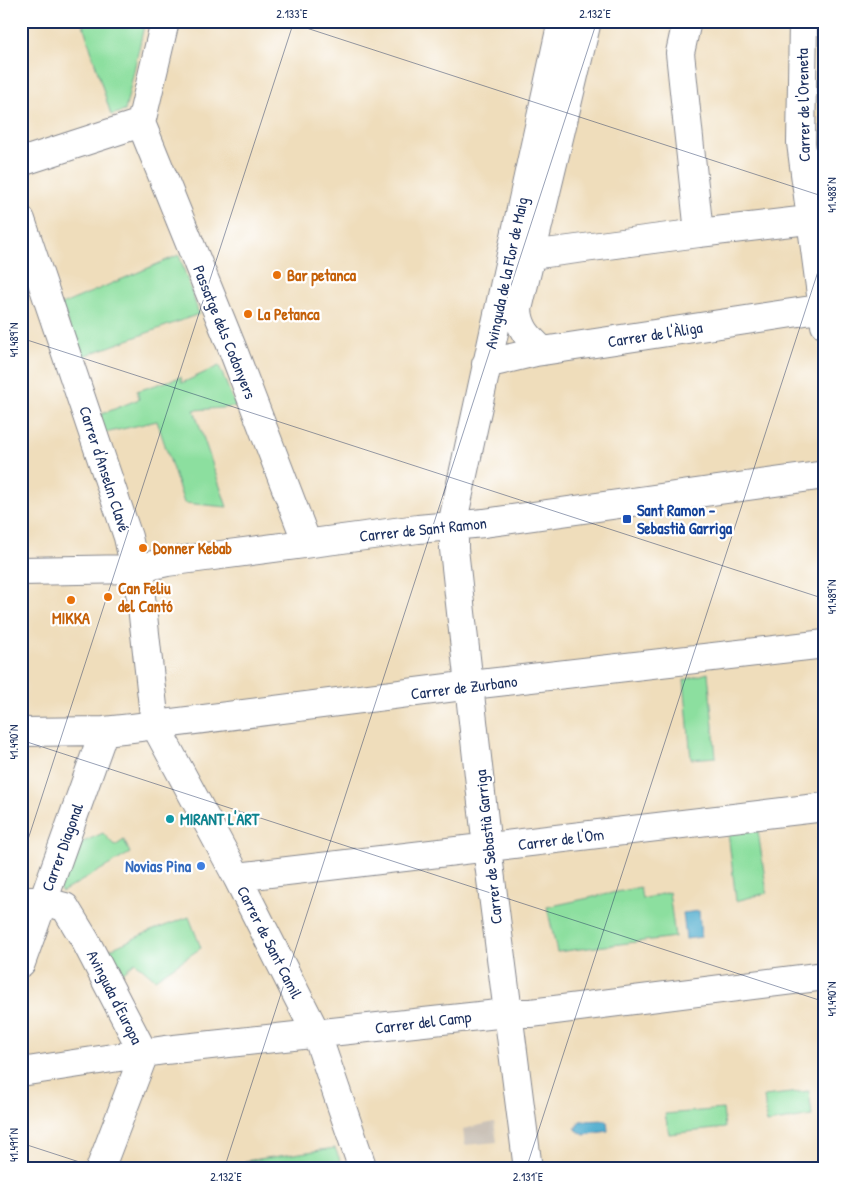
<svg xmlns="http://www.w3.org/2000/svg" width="846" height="1190" viewBox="0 0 846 1190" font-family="'Patrick Hand',sans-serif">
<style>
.industrial{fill:#cbc2b8}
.green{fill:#8cdf9f;stroke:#54877e}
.water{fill:#4eaccd;stroke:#346e96}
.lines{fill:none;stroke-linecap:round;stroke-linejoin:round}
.minor-casing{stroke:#85868c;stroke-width:30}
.minor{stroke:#fff;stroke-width:28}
.ticks{fill:none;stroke:#1b2f5e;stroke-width:1;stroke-opacity:0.45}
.food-dot{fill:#e8710a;stroke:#fff;stroke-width:2}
.transit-dot{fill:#1a4fb4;stroke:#fff;stroke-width:2}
.culture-dot{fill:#0f9aa8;stroke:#fff;stroke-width:2}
.shop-dot{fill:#3f7fe0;stroke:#fff;stroke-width:2}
.labels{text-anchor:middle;stroke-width:4.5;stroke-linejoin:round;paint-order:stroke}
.street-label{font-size:16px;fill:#1b2f5e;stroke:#fff}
.food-label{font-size:16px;font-weight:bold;fill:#c56008;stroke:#fff;text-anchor:start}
.transit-label{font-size:16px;font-weight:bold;fill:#164399;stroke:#fff;text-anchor:start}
.culture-label{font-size:16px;font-weight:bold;fill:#0d838f;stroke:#fff;text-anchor:start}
.shop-label{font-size:16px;font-weight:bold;fill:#366cbe;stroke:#fff;text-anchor:end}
.neatline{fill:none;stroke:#1b2f5e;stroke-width:2}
.ticks-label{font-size:12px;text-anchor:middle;fill:#1b2f5e}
</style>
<rect width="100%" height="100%" fill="#fff"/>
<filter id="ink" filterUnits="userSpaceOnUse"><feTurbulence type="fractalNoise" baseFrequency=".02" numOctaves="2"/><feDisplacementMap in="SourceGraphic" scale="10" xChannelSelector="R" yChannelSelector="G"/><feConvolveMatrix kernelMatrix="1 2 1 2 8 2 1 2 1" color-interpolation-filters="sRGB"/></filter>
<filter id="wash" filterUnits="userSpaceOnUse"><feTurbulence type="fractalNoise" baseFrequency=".0096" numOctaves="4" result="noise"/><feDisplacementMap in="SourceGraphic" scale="20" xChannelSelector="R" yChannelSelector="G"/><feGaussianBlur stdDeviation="1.12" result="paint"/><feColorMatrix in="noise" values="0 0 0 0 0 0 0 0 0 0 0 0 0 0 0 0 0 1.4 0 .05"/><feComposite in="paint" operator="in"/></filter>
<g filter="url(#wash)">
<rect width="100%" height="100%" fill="#efddbb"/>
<path class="industrial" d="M 494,1122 L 497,1142 L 465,1145 L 463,1129 Z"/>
<path class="green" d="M 82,21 L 145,21 L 125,111 L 111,115 Z
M 179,255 L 199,314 L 81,357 L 61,305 Z
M 219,366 L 236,407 L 194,410 L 227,507 L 184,503 L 157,421 L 105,433 L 97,416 L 139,399 L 137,391 L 181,377 L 182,383 Z
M 708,673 L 716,757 L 691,759 L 684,680 Z
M 758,831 L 767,893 L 736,901 L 728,832 Z
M 103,833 L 115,846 L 124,840 L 130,853 L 62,892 L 55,884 L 70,848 Z
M 640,887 L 642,899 L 669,892 L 675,937 L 557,952 L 547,907 Z
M 189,917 L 201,948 L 155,979 L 135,962 L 118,977 L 100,954 L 148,932 Z
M 809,1091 L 812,1116 L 767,1123 L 764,1096 Z
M 723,1109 L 725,1128 L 669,1134 L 665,1114 Z
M 335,1148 L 344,1169 L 247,1169 L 245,1161 Z"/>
<path class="water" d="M 699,911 L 701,937 L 686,939 L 683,913 Z
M 607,1120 L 608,1131 L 584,1135 L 575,1129 L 580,1121 Z"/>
</g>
<g filter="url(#ink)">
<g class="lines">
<defs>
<path id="minor" d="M 803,21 L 801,143 L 825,325
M 141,123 L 233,350 L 307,543
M 141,123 L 165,21
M 21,162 L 141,123
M 21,220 L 128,537 L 141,597 L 155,725 L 237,877 L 317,1035 L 363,1169
M 699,233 L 825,218
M 531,255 L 699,233 L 680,53 L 687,21
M 543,351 C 529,338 519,329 518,309 L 587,21
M 486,364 L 536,352 L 825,308
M 21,571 L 135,569 L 167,562 L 418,529 L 484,523 L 825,475
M 21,732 L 104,731 L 132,728 L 471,685 L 825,644
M 237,877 L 825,807
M 21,901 L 42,901 L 65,907 L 85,940 L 144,1054 L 100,1169
M 21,963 L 104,731
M 21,1072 L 165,1050 L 507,1013 L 531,1013 L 825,976
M 528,1169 L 487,848 L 454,549 L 454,516 L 562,21"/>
</defs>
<use href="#minor" class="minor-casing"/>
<use href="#minor" class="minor"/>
</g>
</g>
<path class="ticks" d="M 285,21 L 825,197M 21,338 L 825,599M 21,740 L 825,1002M 21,861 L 294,21M 21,1143 L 101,1169M 224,1169 L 597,21M 526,1169 L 825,250"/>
<g class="food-dot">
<circle cx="277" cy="275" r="5"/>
<circle cx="248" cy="314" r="5"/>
<circle cx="143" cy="548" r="5"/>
<circle cx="108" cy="597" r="5"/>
<circle cx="71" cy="600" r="5"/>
</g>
<rect class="transit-dot" x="622" y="514" width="10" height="10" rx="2.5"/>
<circle class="culture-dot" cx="170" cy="819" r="5"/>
<circle class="shop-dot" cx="201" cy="866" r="5"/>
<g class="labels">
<g class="street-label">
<text transform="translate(803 105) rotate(-91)" y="6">Carrer de l'Oreneta</text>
<text transform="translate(506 273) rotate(-78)" y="6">Avinguda de la Flor de Maig</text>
<text transform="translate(225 332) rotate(68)" y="6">Passatge dels Codonyers</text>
<text transform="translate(655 334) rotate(-9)" y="6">Carrer de l'Àliga</text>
<text transform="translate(105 469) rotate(72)" y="6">Carrer d'Anselm Clavé</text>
<text transform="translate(423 529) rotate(-6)" y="6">Carrer de Sant Ramon</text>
<text transform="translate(464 687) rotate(-7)" y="6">Carrer de Zurbano</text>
<text transform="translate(561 839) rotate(-7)" y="6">Carrer de l'Om</text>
<text transform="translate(62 847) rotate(-70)" y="6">Carrer Diagonal</text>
<text transform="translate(488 847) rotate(-96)" y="6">Carrer de Sebastià Garriga</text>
<text transform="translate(270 942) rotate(63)" y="6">Carrer de Sant Camil</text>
<text transform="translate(115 997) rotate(63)" y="6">Avinguda d'Europa</text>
<text transform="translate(423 1022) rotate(-7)" y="6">Carrer del Camp</text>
</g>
<g class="food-label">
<text x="287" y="281">Bar petanca</text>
<text x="258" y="320">La Petanca</text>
<text x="153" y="554">Donner Kebab</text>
<text x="118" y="594">Can Feliu<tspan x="118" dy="18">del Cantó</tspan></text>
<text x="71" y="624" text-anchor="middle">MIKKA</text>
</g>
<g class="transit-label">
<text x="637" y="516">Sant Ramon -<tspan x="637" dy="18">Sebastià Garriga</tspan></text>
</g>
<g class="culture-label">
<text x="180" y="825">MIRANT L'ART</text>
</g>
<g class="shop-label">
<text x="191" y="872">Novias Pina</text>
</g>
</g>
<rect width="846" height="1190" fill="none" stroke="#fff" stroke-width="55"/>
<rect x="28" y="28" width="790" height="1134" class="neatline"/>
<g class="ticks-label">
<text x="292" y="18">2.133°E</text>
<text x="595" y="18">2.132°E</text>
<text transform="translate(832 195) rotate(-90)" y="4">41.488°N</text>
<text transform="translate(14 340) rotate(-90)" y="4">41.489°N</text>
<text transform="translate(832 597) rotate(-90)" y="4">41.489°N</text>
<text transform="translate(14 742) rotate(-90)" y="4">41.490°N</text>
<text transform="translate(832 999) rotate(-90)" y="4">41.490°N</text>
<text transform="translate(14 1145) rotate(-90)" y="4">41.491°N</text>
<text x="226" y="1181">2.132°E</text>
<text x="528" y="1181">2.131°E</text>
</g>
</svg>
